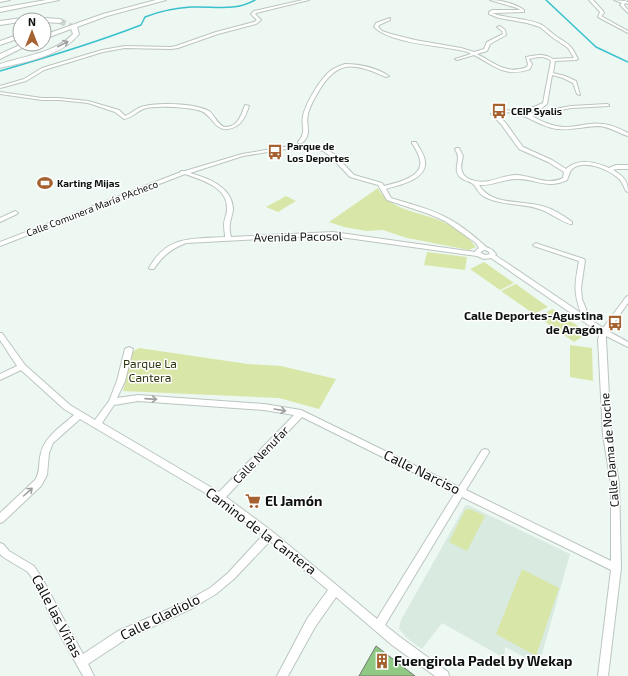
<svg xmlns="http://www.w3.org/2000/svg" width="628" height="676" viewBox="0 0 628 676" font-family="'Exo 2',sans-serif">
<style>
.built{fill:#d9eae0}
.green{fill:#d8e7a7}
.lines{fill:none;stroke-linecap:round;stroke-linejoin:round}
.stream{stroke:#38c0cd;stroke-width:1.5}
.building{fill:#8fc983;stroke:#727871}
.highway-tunnel{stroke:#cbd5d0;stroke-width:6;stroke-dasharray:6 3.5;stroke-linecap:butt}
.street-casing{stroke:#bbc5bf;stroke-width:2}
.highway-casing{stroke:#bbc5bf;stroke-width:2}
.street{fill:#fff;fill-rule:evenodd}
.highway{fill:#fff;fill-rule:evenodd}
.oneway{stroke:#9ea09f}
.labels{text-anchor:middle;stroke-width:3;stroke-linejoin:round;paint-order:stroke}
.far-poi-label{font-size:10px;font-weight:bold;fill:#0d110f;stroke:#fff;text-anchor:start}
.far-street-label{font-size:10px;fill:#0d110f;stroke:#fff}
.street-label{font-size:12px;fill:#0d110f;stroke:#fff}
.poi-label{font-size:12px;font-weight:bold;fill:#0d110f;stroke:#fff;text-anchor:end}
.park-label{font-size:12px;fill:#2f3712;stroke:#fff}
.near-street-label{font-size:14px;fill:#0d110f;stroke:#fff}
.near-poi-label{font-size:14px;font-weight:bold;fill:#0d110f;stroke:#fff;text-anchor:start}
</style>
<rect width="100%" height="100%" fill="#edf8f2"/>
<path class="built" d="M 468,505 L 570,554 L 539,665 L 505,647 L 504,658 L 442,623 L 422,649 L 407,638 L 399,629 L 401,620 L 465,506 Z"/>
<path class="green" d="M 378,188 C 388,210 421,212 441,221 C 453,226 468,236 476,247 L 469,250 L 407,238 L 383,230 L 366,231 L 344,227 L 329,222 Z
M 286,196 L 296,201 L 278,212 L 266,207 Z
M 427,252 L 467,257 L 465,270 L 424,265 Z
M 484,262 L 514,283 L 500,290 L 470,269 Z
M 516,284 L 548,307 L 534,314 L 501,291 Z
M 552,309 L 553,309 L 588,333 L 574,342 L 538,317 Z
M 570,345 L 592,348 L 593,381 L 570,377 Z
M 139,348 L 248,364 L 281,366 L 336,379 L 319,409 L 279,398 L 123,391 L 132,352 Z
M 470,509 L 485,516 L 467,551 L 449,542 L 465,510 Z
M 522,569 L 559,588 L 536,656 L 496,634 Z"/>
<g class="lines">
<path class="stream" d="M 546,0 L 596,47 L 628,62
M 0,71 C 48,57 95,43 141,25 L 145,17 C 160,11 174,8 191,7 C 214,6 234,12 255,0"/>
</g>
<path class="building" d="M 376,646 L 415,676 L 359,676 Z"/>
<g class="lines">
<path class="highway-tunnel" d="M 60,21 L 74,28"/>
<defs>
<path id="street" d="M 0,0 L 10,0 L 0,2 Z
M 303,0 L 309,0 L 256,13 L 255,14 L 261,20 L 256,24 L 218,34 L 178,48 L 171,49 L 125,48 L 103,52 L 44,70 L 26,81 L 0,88 L 0,86 L 24,79 L 42,68 L 102,50 L 125,46 L 171,47 L 176,46 L 216,32 L 254,22 L 257,20 L 251,14 L 254,11 Z
M 490,0 C 501,0 516,4 524,10 L 524,12 L 492,13 C 508,19 527,18 542,25 C 547,28 551,33 557,37 C 570,45 571,45 578,59 L 576,60 L 555,61 L 553,73 L 565,76 L 576,81 L 580,95 L 577,94 L 573,83 L 563,78 L 552,75 L 547,104 L 542,108 L 526,113 L 528,114 L 571,106 L 607,104 L 609,105 L 609,106 L 571,108 L 532,116 C 542,122 552,126 564,127 C 573,127 581,125 589,124 C 604,122 615,126 628,133 L 628,136 C 618,133 610,127 599,126 C 583,126 568,132 552,128 C 531,123 519,107 496,114 L 505,122 L 523,147 L 552,160 L 566,169 C 578,158 596,162 609,168 L 616,165 L 628,165 L 628,169 L 617,169 L 613,170 C 623,176 628,180 628,192 L 626,191 C 624,187 622,181 618,178 C 608,169 584,159 572,169 C 569,172 569,176 567,180 C 547,190 535,178 516,179 C 503,179 492,186 479,185 C 491,206 522,200 542,206 C 553,209 563,215 572,222 L 572,224 C 566,225 548,211 539,209 C 522,203 502,206 485,197 C 477,193 478,188 473,184 C 470,181 464,181 460,177 C 454,171 458,165 458,157 C 458,154 456,151 455,149 L 457,148 L 459,148 L 463,156 C 462,161 460,166 462,171 C 464,181 481,183 489,181 C 499,179 507,175 517,175 C 533,176 547,186 563,178 L 564,172 L 548,162 L 519,149 L 501,124 L 491,114 L 494,112 L 505,110 L 522,112 L 543,103 L 551,61 C 545,55 537,57 529,59 L 532,64 L 530,69 C 505,78 495,66 474,55 L 457,60 L 455,59 L 471,54 L 468,52 C 443,45 393,45 374,27 L 376,23 L 390,18 L 390,20 L 379,25 L 378,27 L 382,31 L 391,34 L 415,40 L 461,48 L 474,52 L 484,49 L 487,42 L 503,34 L 502,31 L 497,27 L 500,26 L 505,30 L 506,35 L 490,44 L 487,51 L 477,54 C 495,63 506,75 527,67 L 528,64 L 526,57 C 536,55 544,53 553,59 L 574,58 L 568,48 L 552,37 L 540,27 L 527,23 L 499,18 L 489,14 L 489,12 L 493,10 L 520,10 L 517,8 Z
M 589,0 L 593,0 L 603,11 L 604,13 L 601,16 L 628,31 L 628,33 L 598,17 L 600,12 Z
M 614,0 L 624,1 L 628,0 L 626,2 L 628,2 L 628,4 L 625,3 L 624,5 L 628,10 L 628,13 L 620,5 L 622,3 Z
M 345,64 C 360,64 377,68 389,76 L 386,77 C 356,64 339,58 320,89 C 315,97 310,106 308,114 C 305,126 313,133 302,143 L 298,143 L 298,142 C 307,132 301,127 303,116 C 306,103 319,81 329,72 C 334,68 339,66 345,64 Z
M 0,92 L 42,98 L 59,98 L 88,101 L 119,110 L 125,116 C 131,114 135,109 141,107 C 156,102 195,103 209,111 C 215,115 218,127 226,127 C 239,126 241,115 245,105 L 249,106 C 245,118 241,127 228,129 C 215,131 212,115 201,111 C 190,107 154,105 143,109 C 136,112 132,118 124,119 L 115,112 L 88,103 L 59,100 L 42,100 L 0,94 Z
M 412,142 L 416,142 C 419,148 425,155 425,162 C 427,180 398,185 386,189 L 391,198 C 410,204 432,209 449,219 C 462,226 474,236 484,245 C 489,250 490,246 496,254 L 495,255 L 581,313 C 573,291 575,284 579,261 L 534,246 L 533,245 L 536,243 L 538,244 L 584,259 L 585,260 L 581,288 L 582,299 L 590,319 L 603,328 L 626,297 L 628,296 L 628,303 L 608,331 L 628,342 L 628,347 L 606,336 L 606,339 L 611,435 L 619,484 L 621,568 L 608,676 L 598,676 L 611,570 L 462,497 L 385,625 L 400,637 L 448,672 L 449,676 L 435,676 L 392,645 L 336,597 L 315,627 L 288,676 L 277,676 L 307,619 L 328,590 L 270,541 L 234,579 L 216,594 L 191,609 L 126,639 L 88,664 L 94,676 L 83,676 L 54,624 L 36,584 L 28,572 L 3,557 L 0,554 L 0,543 L 3,544 L 9,551 L 34,566 L 42,578 L 62,616 L 83,654 L 118,631 L 183,603 L 210,588 L 228,573 L 263,535 L 217,500 L 80,419 L 53,443 L 49,453 L 47,475 L 41,486 L 3,522 L 0,523 L 0,513 L 35,480 C 41,471 38,463 41,453 C 45,436 62,426 74,415 L 64,409 L 21,370 L 0,380 L 0,374 L 17,366 L 0,340 L 0,333 L 2,333 L 25,365 L 70,405 L 95,420 L 109,401 L 117,381 L 125,349 L 129,347 L 133,349 L 125,381 L 117,398 L 138,395 L 264,404 L 301,410 L 459,487 L 482,450 L 485,449 L 488,450 L 489,452 L 488,454 L 466,490 L 611,561 L 611,484 L 603,435 L 598,339 L 600,333 L 491,258 L 484,259 L 477,256 L 333,236 L 315,236 L 186,243 C 171,249 162,256 154,269 L 150,269 L 149,268 C 167,235 193,239 225,237 C 225,233 224,229 224,225 C 224,219 227,215 227,209 C 228,187 202,180 185,174 L 0,246 L 0,242 L 181,172 L 181,171 L 185,171 L 242,154 L 296,145 L 298,145 L 298,147 L 243,156 L 190,173 C 207,178 232,186 233,209 C 233,214 230,219 230,224 C 229,228 230,233 231,237 L 333,232 L 475,252 L 476,250 L 479,248 L 476,243 L 445,221 L 429,214 L 387,200 L 378,185 L 350,177 L 330,156 L 323,151 L 301,146 L 303,145 L 326,149 L 334,154 L 354,175 L 382,183 L 384,186 C 396,183 424,177 420,160 C 419,154 415,148 412,143 ZM 484,250 L 488,251 L 490,254 L 485,255 L 481,253 L 481,252 ZM 138,401 L 264,410 L 294,415 L 219,492 L 102,423 L 114,405 ZM 302,417 L 455,493 L 377,619 L 273,532 L 226,497 Z
M 15,211 L 18,213 L 17,214 L 0,222 L 0,218 Z"/>
<path id="highway" d="M 46,0 L 59,0 L 0,12 L 0,8 Z
M 156,0 L 166,0 L 107,16 L 77,27 L 79,34 C 62,56 25,62 0,68 L 0,64 C 24,56 55,53 73,34 L 71,29 L 44,39 L 44,35 L 103,14 Z
M 29,17 L 60,19 L 63,21 L 60,23 L 44,22 L 44,20 L 20,20 L 20,22 L 0,25 L 0,21 Z
M 20,34 L 20,38 L 0,45 L 0,41 Z
M 22,44 L 30,44 L 0,59 L 0,54 Z"/>
</defs>
<use href="#street" class="street-casing"/>
<use href="#highway" class="highway-casing"/>
<use href="#street" class="street"/>
<use href="#highway" class="highway"/>
</g>
<defs><path id="oneway-shaft" d="M-6 0H5M1.5-3L5.5 0L1.5 3" fill="none" stroke-width="1.6" stroke-linecap="round" stroke-linejoin="round"/></defs>
<g class="oneway">
<use href="#oneway-shaft" transform="translate(63 44) rotate(-27)"/>
<use href="#oneway-shaft" transform="translate(151 399) rotate(4)"/>
<use href="#oneway-shaft" transform="translate(280 410) rotate(10)"/>
<use href="#oneway-shaft" transform="translate(28 492) rotate(-42)"/>
</g>
<defs>
<symbol id="bus-bare" viewBox="-9 -9 18 18"><path d="M-5-6H5V4H4V6H2V4H-2V6H-4V4H-5ZM-3.5-4V0h7V-4ZM-3.5 1.2v1.5H-2V1.2ZM2 1.2v1.5H3.5V1.2Z" fill="#a56230" stroke="#fff" stroke-width="2.5" paint-order="stroke"/></symbol>
<symbol id="stadium-bare" viewBox="-9 -9 18 18"><path d="M0-5a6.5 5 0 1 0 0 10a6.5 5 0 1 0 0-10ZM-3.5-1.8h7v3.6h-7Z" fill="#a56230" stroke="#fff" stroke-width="2.5" paint-order="stroke"/></symbol>
<symbol id="supermarket-bare" viewBox="-9 -9 18 18"><path d="M-6-5.5h2.5l.6 2H6L4.5 2H-2.5L-4.4-4H-6ZM-1.5 3.2a1.3 1.3 0 1 0 .1 0ZM3 3.2a1.3 1.3 0 1 0 .1 0Z" fill="#a56230" stroke="#fff" stroke-width="2.5" paint-order="stroke"/></symbol>
<symbol id="building-bare" viewBox="-9 -9 18 18"><path d="M-4-6H4V6H1V3H-1V6H-4ZM-2.5-4.3h1.7v1.8h-1.7ZM.8-4.3h1.7v1.8H.8ZM-2.5-1h1.7V.8h-1.7ZM.8-1h1.7V.8H.8Z" fill="#a56230" stroke="#fff" stroke-width="2.5" paint-order="stroke"/></symbol>
</defs>
<g fill-rule="evenodd">
<use href="#bus-bare" x="488" y="100" width="22" height="22"/>
<use href="#bus-bare" x="264" y="141" width="22" height="22"/>
<use href="#stadium-bare" x="34" y="172" width="22" height="22"/>
<use href="#bus-bare" x="604" y="312" width="22" height="22"/>
<use href="#supermarket-bare" x="242" y="490" width="22" height="22"/>
<use href="#building-bare" x="371" y="650" width="22" height="22"/>
</g>
<g class="labels">
<g class="far-poi-label">
<text x="511" y="115">CEIP Syalis</text>
<text x="287" y="150">Parque de<tspan x="287" dy="12">Los Deportes</tspan></text>
<text x="57" y="187">Karting Mijas</text>
</g>
<g class="far-street-label">
<text transform="translate(92 208) rotate(-21)" y="4">Calle Comunera María PAcheco</text>
</g>
<g class="street-label">
<text transform="translate(298 237) rotate(-1)" y="4">Avenida Pacosol</text>
<text transform="translate(610 450) rotate(-95)" y="4">Calle Dama de Noche</text>
<text transform="translate(261 455) rotate(-46)" y="4">Calle Nenufar</text>
</g>
<g class="poi-label">
<text x="603" y="320">Calle Deportes-Agustina<tspan x="603" dy="14">de Aragón</tspan></text>
</g>
<g class="park-label">
<text x="150" y="368">Parque La<tspan x="150" dy="14">Cantera</tspan></text>
</g>
<g class="near-street-label">
<text transform="translate(422 472) rotate(26)" y="5">Calle Narciso</text>
<text transform="translate(261 531) rotate(37)" y="5">Camino de la Cantera</text>
<text transform="translate(57 616) rotate(62)" y="5">Calle las Viñas</text>
<text transform="translate(160 617) rotate(-26)" y="5">Calle Gladiolo</text>
</g>
<g class="near-poi-label">
<text x="265" y="506">El Jamón</text>
<text x="394" y="666">Fuengirola Padel by Wekap</text>
</g>
</g>
<g transform="translate(32 32)"><circle r="19" fill="#ffffff" stroke="#9ea09f"/>
<path d="M0-3L7 15L0 10L-7 15Z" fill="#a56230"/>
<text y="-6" font-size="11" font-weight="bold" text-anchor="middle" fill="#0d110f">N</text>
</g>
</svg>
